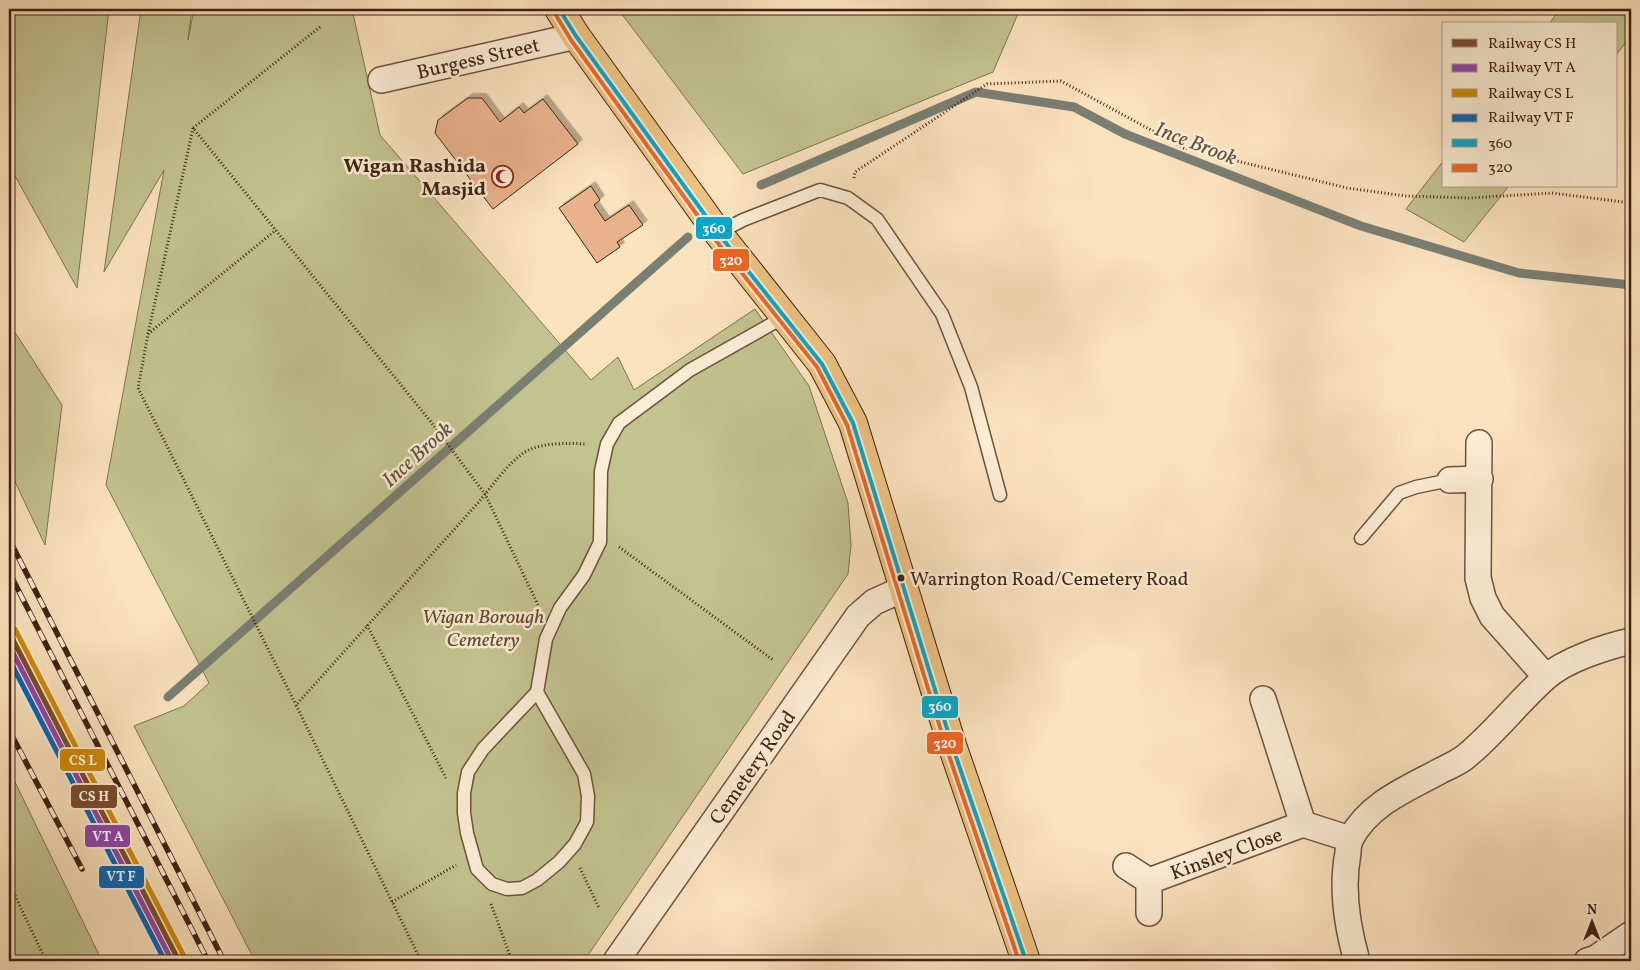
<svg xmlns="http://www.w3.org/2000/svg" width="1640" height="970" viewBox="0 0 1640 970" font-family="Vollkorn,serif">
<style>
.green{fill:#c2c38f;stroke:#807250}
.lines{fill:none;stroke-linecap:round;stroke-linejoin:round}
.stream{stroke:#797f73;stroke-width:9}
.building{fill:#eab28b;stroke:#3f2111;filter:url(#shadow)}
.lane-casing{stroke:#6e523c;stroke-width:15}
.street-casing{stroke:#6e523c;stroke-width:28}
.primary-casing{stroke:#3f2111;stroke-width:30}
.path{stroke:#3f2111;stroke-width:3;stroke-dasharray:1 2.5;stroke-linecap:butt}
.lane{stroke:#fcedd5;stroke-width:12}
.street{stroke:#fcedd5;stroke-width:25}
.primary{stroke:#eec27f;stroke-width:28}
.rail-casing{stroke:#3f2111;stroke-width:5.5}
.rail{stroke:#fcedd5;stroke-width:4;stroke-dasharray:11;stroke-linecap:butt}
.bus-1-casing{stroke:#fcedd5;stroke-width:8}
.bus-2-casing{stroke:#fcedd5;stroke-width:8}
.bus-1{stroke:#00a9ce;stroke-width:4}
.bus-2{stroke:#f26522;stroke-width:4}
.rail-1-casing{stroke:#fcedd5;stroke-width:9}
.rail-2-casing{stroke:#fcedd5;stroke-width:9}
.rail-3-casing{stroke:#fcedd5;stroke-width:9}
.rail-4-casing{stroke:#fcedd5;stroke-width:9}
.rail-1{stroke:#7a4b2a;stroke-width:5}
.rail-2{stroke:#8e44ad;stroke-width:5}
.rail-3{stroke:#d28b03;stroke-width:5}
.rail-4{stroke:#0065bd;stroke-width:5}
.bus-dot{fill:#3f2111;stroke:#fcedd5;stroke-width:2}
.labels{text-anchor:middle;stroke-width:5;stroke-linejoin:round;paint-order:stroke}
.bus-label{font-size:19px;fill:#3f2111;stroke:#fcedd5;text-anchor:start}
.street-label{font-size:20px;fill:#3f2111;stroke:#fcedd5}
.poi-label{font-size:20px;font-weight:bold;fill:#3f2111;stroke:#fcedd5;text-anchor:end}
.park-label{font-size:20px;font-style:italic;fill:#604a30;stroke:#fcedd5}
.water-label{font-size:21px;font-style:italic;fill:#5c5042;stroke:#fcedd5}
.line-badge{stroke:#fcedd5;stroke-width:2}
.badge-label{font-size:14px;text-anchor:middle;font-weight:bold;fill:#fff}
</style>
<defs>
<filter id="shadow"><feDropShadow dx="4.5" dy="-4.5" stdDeviation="0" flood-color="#0004"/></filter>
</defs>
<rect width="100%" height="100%" fill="#fbe3be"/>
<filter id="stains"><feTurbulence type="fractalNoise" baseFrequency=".004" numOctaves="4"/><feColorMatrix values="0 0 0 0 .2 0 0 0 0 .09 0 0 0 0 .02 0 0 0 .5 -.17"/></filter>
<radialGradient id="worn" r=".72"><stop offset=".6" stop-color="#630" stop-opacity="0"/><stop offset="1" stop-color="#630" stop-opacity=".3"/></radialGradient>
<path class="green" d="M 9,9 L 109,9 L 77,288 L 9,165 Z
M 141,9 L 192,9 L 188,40 L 194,9 L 352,9 L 380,135 L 591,380 L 618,357 L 634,390 L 755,309 L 809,386 L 848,503 L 851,545 L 848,574 L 584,961 L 255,961 L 134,726 L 184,706 L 209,683 L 106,485 L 164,170 L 104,272 Z
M 618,9 L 1020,9 L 993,72 L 743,174 Z
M 1560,9 L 1631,9 L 1631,36 L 1616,55 L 1616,24 L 1549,24 Z
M 1444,160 L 1444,186 L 1509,186 L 1464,242 L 1406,209 Z
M 9,323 L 62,405 L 45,545 L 9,469 Z
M 9,771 L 14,780 L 102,961 L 9,961 Z"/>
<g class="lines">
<path class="stream" d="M 761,185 L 976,92 L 1074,107 L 1125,134 L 1361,226 L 1519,273 L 1631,285
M 168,697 L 688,237"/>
</g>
<path class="building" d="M 468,98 L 482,98 L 500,122 L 519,107 L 524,113 L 543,99 L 578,144 L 493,209 L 435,133 L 438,120 Z
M 591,186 L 600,200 L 594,205 L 605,221 L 629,205 L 643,225 L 617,242 L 620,247 L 597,263 L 559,208 Z"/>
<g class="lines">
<defs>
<path id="lane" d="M 718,233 L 743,220 L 820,190 L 848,198 L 877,219 L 942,314 L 971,387 L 1000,495
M 1361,538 L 1399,493 L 1416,487 L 1450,480
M 537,692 L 483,749 L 468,772 L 464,793 L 464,813 L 467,833 L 477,869 L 492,884 L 507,889 L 522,888 L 537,880 L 559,862 L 575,844 L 587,822 L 588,796 L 584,774 L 537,692 L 546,639 L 560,608 L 584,575 L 600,542 L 601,471 L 607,444 L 619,423 L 690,370 L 784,317"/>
<path id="street" d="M 381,80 L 576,36
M 1479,443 L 1478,578 L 1483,598 L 1492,616 L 1546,677
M 1450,480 L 1480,479
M 1263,699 L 1303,824 L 1350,839
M 1126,866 L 1149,881 L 1149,913
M 1149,881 L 1303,824
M 616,961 L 858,616 L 874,602 L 903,589
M 1357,961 C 1347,926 1341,889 1348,853 C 1348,848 1349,842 1351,838 C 1370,803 1407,789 1440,771 C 1448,767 1457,763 1464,758 C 1494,734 1516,704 1545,678 C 1565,660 1605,647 1631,641
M 1587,961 L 1596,958 L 1631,934"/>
<path id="primary" d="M 559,9 L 576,36 L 718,233 L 822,364 L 853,423 L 952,745 L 1026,961"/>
</defs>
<use href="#lane" class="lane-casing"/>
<use href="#street" class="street-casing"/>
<use href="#primary" class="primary-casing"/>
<path class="path" d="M 320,27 L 193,128 L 431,422 L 485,494 L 539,607
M 193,128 L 148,334 L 138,388 L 296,705
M 854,178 L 855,172 L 987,84 L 1061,81 L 1184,148 L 1347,188 L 1406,196 L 1469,198 L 1552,193 L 1631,203
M 148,334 L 276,230
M 619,547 L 773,660
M 367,625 L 446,778
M 580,868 L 599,908
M 9,883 L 46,961
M 392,902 L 456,865
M 491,904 L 512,961
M 421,961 L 296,705 L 478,503 C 492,486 505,467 522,454 C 537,442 569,443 586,444"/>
<use href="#lane" class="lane"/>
<use href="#street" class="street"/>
<use href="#primary" class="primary"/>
<defs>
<path id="rail" d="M 9,539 L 224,961
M 9,572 L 208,961
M 9,730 L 82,869"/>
</defs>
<use href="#rail" class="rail-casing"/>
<use href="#rail" class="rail"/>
<defs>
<path id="bus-1" d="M 559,9 L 576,36 L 718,233 L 822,364 L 853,423 L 952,745 L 1026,961"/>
<path id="bus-2" d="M 554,12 L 571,40 L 713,237 L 817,367 L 847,425 L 946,747 L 1019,961"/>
</defs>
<use href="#bus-1" class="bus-1-casing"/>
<use href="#bus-2" class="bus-2-casing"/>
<use href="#bus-1" class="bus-1"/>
<use href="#bus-2" class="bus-2"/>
<defs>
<path id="rail-1" d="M 9,632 L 179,961"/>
<path id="rail-2" d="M 9,645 L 172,961"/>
<path id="rail-3" d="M 15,629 L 185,958"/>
<path id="rail-4" d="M 9,659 L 165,961"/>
</defs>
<use href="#rail-1" class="rail-1-casing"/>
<use href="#rail-2" class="rail-2-casing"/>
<use href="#rail-3" class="rail-3-casing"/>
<use href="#rail-4" class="rail-4-casing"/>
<use href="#rail-1" class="rail-1"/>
<use href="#rail-2" class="rail-2"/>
<use href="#rail-3" class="rail-3"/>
<use href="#rail-4" class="rail-4"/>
</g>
<defs>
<symbol id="mosque-ring" viewBox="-11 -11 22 22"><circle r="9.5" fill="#fcedd5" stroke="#8f2418" stroke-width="1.5"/><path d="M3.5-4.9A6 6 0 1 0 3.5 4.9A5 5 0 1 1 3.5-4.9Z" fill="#8f2418"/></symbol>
</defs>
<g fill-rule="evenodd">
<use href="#mosque-ring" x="490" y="164" width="25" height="25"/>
</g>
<circle class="bus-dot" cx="901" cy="578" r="4.5"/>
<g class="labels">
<g class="bus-label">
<text x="910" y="585">Warrington Road/Cemetery Road</text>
</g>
<g class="street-label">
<text transform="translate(478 58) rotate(-13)" y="7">Burgess Street</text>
<text transform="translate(752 767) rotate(-55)" y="7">Cemetery Road</text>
<text transform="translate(1226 853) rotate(-20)" y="7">Kinsley Close</text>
</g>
<g class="poi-label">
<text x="486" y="172">Wigan Rashida<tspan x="486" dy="23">Masjid</tspan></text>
</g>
<g class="park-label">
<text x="483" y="623">Wigan Borough<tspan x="483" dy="23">Cemetery</tspan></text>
</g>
<g class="water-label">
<text transform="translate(1196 143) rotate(21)" y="7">Ince Brook</text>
<text transform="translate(417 454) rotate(-42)" y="7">Ince Brook</text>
</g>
</g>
<g class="line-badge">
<rect x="695" y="216" width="38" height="24" rx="5" fill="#00a9ce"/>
<rect x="712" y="248" width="38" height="24" rx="5" fill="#f26522"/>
<rect x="921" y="695" width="38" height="24" rx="5" fill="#00a9ce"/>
<rect x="926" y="731" width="38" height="24" rx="5" fill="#f26522"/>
<rect x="59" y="748" width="47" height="24" rx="5" fill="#d28b03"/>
<rect x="70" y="784" width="48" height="25" rx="5" fill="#7a4b2a"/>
<rect x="84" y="824" width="47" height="24" rx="5" fill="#8e44ad"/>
<rect x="98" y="865" width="47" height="24" rx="5" fill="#0065bd"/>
</g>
<g class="badge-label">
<text x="714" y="233">360</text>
<text x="731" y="265">320</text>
<text x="940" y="711">360</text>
<text x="945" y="748">320</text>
<text x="83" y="765">CS L</text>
<text x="94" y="801">CS H</text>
<text x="108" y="841">VT A</text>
<text x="121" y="881">VT F</text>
</g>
<rect width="1640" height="970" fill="none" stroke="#fbe3be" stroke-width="30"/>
<rect x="10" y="10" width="1620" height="950" fill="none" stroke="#3f2111" stroke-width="2.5"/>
<rect x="15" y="15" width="1610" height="940" fill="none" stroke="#3f2111"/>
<rect x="1442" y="22" width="175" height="165" fill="#fcedd5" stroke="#b09b87"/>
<rect x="1452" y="39" width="25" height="8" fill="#7a4b2a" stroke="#b09b87"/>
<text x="1488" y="48" font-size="15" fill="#3f2111">Railway CS H</text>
<rect x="1452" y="64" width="25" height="8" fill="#8e44ad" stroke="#b09b87"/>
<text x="1488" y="72" font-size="15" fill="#3f2111">Railway VT A</text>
<rect x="1452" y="89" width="25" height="8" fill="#d28b03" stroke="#b09b87"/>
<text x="1488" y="98" font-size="15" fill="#3f2111">Railway CS L</text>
<rect x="1452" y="114" width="25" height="8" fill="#0065bd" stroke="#b09b87"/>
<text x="1488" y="122" font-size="15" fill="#3f2111">Railway VT F</text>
<rect x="1452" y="139" width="25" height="8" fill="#00a9ce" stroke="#b09b87"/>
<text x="1488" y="148" font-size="15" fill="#3f2111">360</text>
<rect x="1452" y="164" width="25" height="8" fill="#f26522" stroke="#b09b87"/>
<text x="1488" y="172" font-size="15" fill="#3f2111">320</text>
<g transform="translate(1592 922)" stroke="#fcedd5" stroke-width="4" paint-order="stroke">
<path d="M0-4L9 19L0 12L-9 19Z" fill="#3f2111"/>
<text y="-8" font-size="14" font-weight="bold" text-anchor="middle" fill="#3f2111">N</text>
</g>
<rect width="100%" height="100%" filter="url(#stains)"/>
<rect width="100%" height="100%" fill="url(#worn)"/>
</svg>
